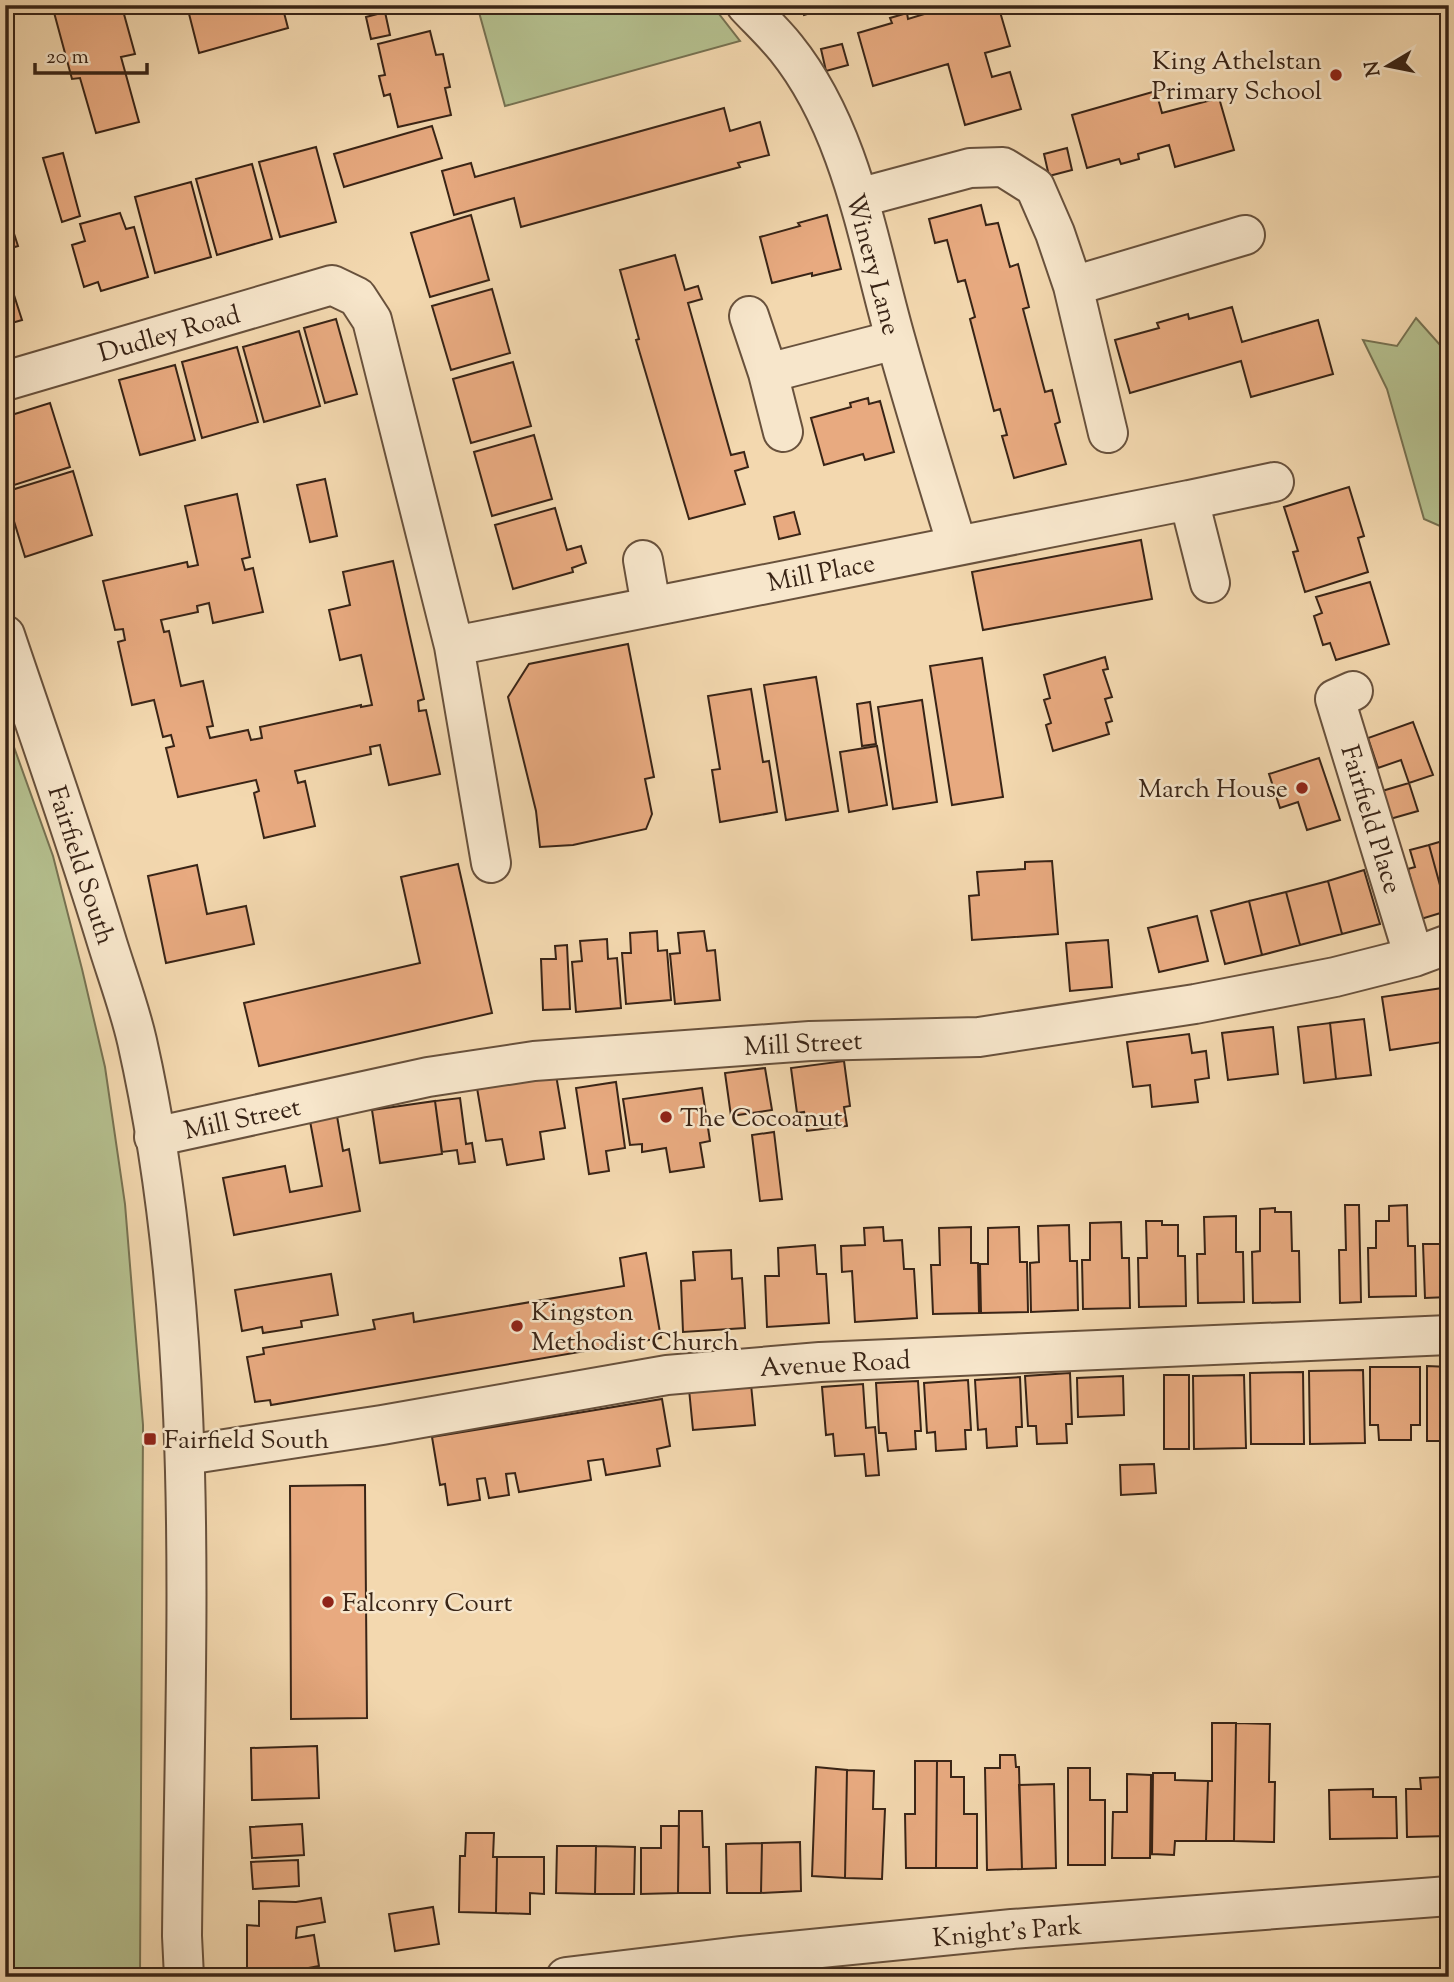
<svg xmlns="http://www.w3.org/2000/svg" width="1454" height="1982" viewBox="0 0 1454 1982" font-family="'Sorts Mill Goudy',serif">
<style>
.green{fill:#b5c08f;stroke:#777252;stroke-width:2}
.building{fill:#e8aa80;stroke:#392416;stroke-width:2}
.lines{fill:none;stroke-linecap:round;stroke-linejoin:round}
.minor-casing{stroke:#68513c;stroke-width:42}
.tertiary-casing{stroke:#68513c;stroke-width:42}
.minor{stroke:#f7e6cb;stroke-width:38}
.tertiary{stroke:#f7e6cb;stroke-width:38}
.poi-dot{fill:#8f2418;stroke:#f7e6cb;stroke-width:2.5}
.labels{text-anchor:middle;stroke-width:5;stroke-linejoin:round;paint-order:stroke}
.poi-label{font-size:26px;fill:#392416;stroke:#f7e6cb;text-anchor:start}
.street-label{font-size:26px;fill:#392416;stroke:#f7e6cb}
</style>
<rect width="100%" height="100%" fill="#f3d8af"/>
<filter id="stains"><feTurbulence type="fractalNoise" baseFrequency=".00286" numOctaves="4"/><feColorMatrix values="0 0 0 0 .2 0 0 0 0 .09 0 0 0 0 .02 0 0 0 .5 -.17"/></filter>
<radialGradient id="worn" r=".72"><stop offset=".6" stop-color="#630" stop-opacity="0"/><stop offset="1" stop-color="#630" stop-opacity=".3"/></radialGradient>
<path class="green" d="M 477,5 L 712,5 L 740,41 L 505,106 Z
M 1416,318 L 1441,346 L 1449,371 L 1449,530 L 1424,519 L 1387,389 L 1363,340 L 1397,346 Z
M 5,722 L 53,856 L 82,969 L 105,1067 L 125,1204 L 143,1425 L 140,1977 L 5,1977 Z"/>
<path class="building" d="M 52,5 L 107,5 L 109,10 L 122,7 L 135,54 L 121,57 L 139,122 L 96,133 L 80,78 L 72,79 Z
M 282,5 L 288,28 L 199,53 L 187,6 Z
M 801,5 L 837,5 L 804,15 Z
M 954,5 L 998,5 L 1010,46 L 985,53 L 992,77 L 1010,72 L 1021,109 L 965,125 L 948,64 L 873,86 L 858,33 L 892,23 L 890,18 L 907,13 L 908,19 Z
M 385,12 L 390,35 L 371,39 L 366,17 Z
M 430,31 L 436,55 L 443,54 L 450,87 L 445,88 L 451,115 L 398,127 L 390,94 L 384,96 L 379,76 L 385,75 L 378,44 Z
M 842,44 L 848,65 L 826,71 L 821,49 Z
M 1156,91 L 1162,113 L 1219,98 L 1234,150 L 1175,167 L 1169,145 L 1138,154 L 1139,159 L 1121,164 L 1119,159 L 1087,168 L 1072,115 Z
M 724,108 L 730,131 L 760,122 L 769,155 L 738,163 L 740,167 L 521,227 L 514,198 L 454,215 L 442,171 L 471,163 L 475,177 Z
M 432,126 L 442,158 L 344,187 L 334,154 Z
M 316,147 L 336,222 L 280,237 L 259,162 Z
M 1067,148 L 1072,170 L 1049,176 L 1044,154 Z
M 63,153 L 80,216 L 62,222 L 43,158 Z
M 252,164 L 272,239 L 217,255 L 196,179 Z
M 191,182 L 211,257 L 155,273 L 135,197 Z
M 981,205 L 986,225 L 998,223 L 1010,267 L 1018,264 L 1029,307 L 1023,309 L 1045,392 L 1052,390 L 1060,422 L 1055,424 L 1066,464 L 1014,478 L 1002,436 L 1007,435 L 1000,409 L 994,411 L 970,319 L 975,317 L 965,280 L 958,282 L 947,240 L 935,243 L 929,219 Z
M 120,213 L 126,229 L 134,227 L 148,277 L 101,291 L 98,282 L 84,287 L 72,245 L 85,241 L 80,224 Z
M 8,215 L 18,246 L 5,250 L 5,216 Z
M 471,215 L 489,280 L 430,297 L 411,233 Z
M 827,215 L 841,269 L 812,276 L 812,273 L 772,283 L 760,237 L 800,226 L 798,223 Z
M 675,255 L 685,290 L 698,286 L 702,299 L 688,303 L 731,455 L 744,452 L 748,467 L 735,471 L 745,504 L 689,519 L 636,340 L 639,339 L 620,270 Z
M 5,267 L 22,320 L 5,325 Z
M 492,289 L 510,353 L 451,370 L 432,306 Z
M 1232,307 L 1242,342 L 1318,320 L 1333,374 L 1251,397 L 1241,361 L 1130,393 L 1115,340 L 1159,328 L 1157,323 L 1188,314 L 1189,319 Z
M 336,319 L 357,394 L 325,403 L 304,328 Z
M 299,331 L 320,406 L 264,422 L 243,347 Z
M 237,347 L 258,422 L 202,438 L 182,362 Z
M 513,362 L 531,426 L 471,443 L 453,379 Z
M 175,365 L 195,440 L 140,455 L 119,380 Z
M 868,398 L 869,404 L 880,401 L 894,452 L 865,460 L 863,454 L 824,465 L 811,418 L 851,407 L 850,403 Z
M 50,403 L 70,467 L 5,488 L 5,417 Z
M 534,435 L 552,499 L 492,516 L 474,452 Z
M 73,471 L 92,535 L 25,557 L 5,492 Z
M 325,479 L 337,536 L 310,542 L 297,485 Z
M 1349,487 L 1364,536 L 1358,538 L 1368,572 L 1305,592 L 1293,552 L 1298,551 L 1284,507 Z
M 237,494 L 250,557 L 242,559 L 245,570 L 253,568 L 263,612 L 213,623 L 209,603 L 197,606 L 198,612 L 161,620 L 164,632 L 169,631 L 181,686 L 203,681 L 213,726 L 207,727 L 210,738 L 248,730 L 251,740 L 262,738 L 260,727 L 361,705 L 361,707 L 372,705 L 361,655 L 340,660 L 329,610 L 350,605 L 343,572 L 393,561 L 424,699 L 418,701 L 419,711 L 426,710 L 440,774 L 389,785 L 380,745 L 370,747 L 371,754 L 295,771 L 298,783 L 305,781 L 315,826 L 264,838 L 254,793 L 259,791 L 256,780 L 178,797 L 166,748 L 174,746 L 171,735 L 163,737 L 154,700 L 132,705 L 118,642 L 125,640 L 123,629 L 115,630 L 103,581 L 187,562 L 188,567 L 198,565 L 185,506 Z
M 555,508 L 567,550 L 581,546 L 586,563 L 572,568 L 573,572 L 513,589 L 495,525 Z
M 794,512 L 800,534 L 779,539 L 774,517 Z
M 1141,540 L 1152,599 L 983,630 L 972,572 Z
M 1370,582 L 1389,644 L 1336,660 L 1330,643 L 1323,645 L 1314,616 L 1322,613 L 1316,597 Z
M 628,644 L 654,777 L 645,779 L 652,814 L 646,829 L 573,845 L 540,847 L 536,811 L 508,697 L 529,664 Z
M 1105,657 L 1108,669 L 1103,670 L 1112,697 L 1105,699 L 1112,721 L 1106,723 L 1109,734 L 1053,751 L 1046,725 L 1051,723 L 1044,700 L 1050,698 L 1044,675 Z
M 982,658 L 1003,797 L 952,805 L 930,666 Z
M 816,677 L 838,811 L 786,820 L 764,685 Z
M 751,689 L 763,762 L 769,761 L 777,812 L 720,822 L 712,770 L 720,769 L 708,696 Z
M 922,700 L 937,802 L 893,809 L 878,707 Z
M 870,702 L 876,744 L 862,746 L 857,704 Z
M 1413,722 L 1433,775 L 1409,783 L 1401,760 L 1378,768 L 1368,738 Z
M 877,746 L 887,805 L 849,812 L 840,752 Z
M 1319,758 L 1340,820 L 1307,830 L 1298,802 L 1280,808 L 1269,774 Z
M 1409,783 L 1418,811 L 1390,819 L 1382,791 Z
M 1446,840 L 1449,849 L 1449,911 L 1447,911 L 1429,845 Z
M 1429,845 L 1447,911 L 1421,919 L 1408,869 L 1415,867 L 1410,850 Z
M 1052,861 L 1058,934 L 972,940 L 969,896 L 979,895 L 977,872 L 1025,869 L 1025,862 Z
M 458,864 L 492,1013 L 259,1066 L 244,1003 L 420,963 L 401,877 Z
M 197,865 L 207,914 L 246,906 L 254,944 L 166,963 L 148,876 Z
M 1364,870 L 1380,924 L 1342,934 L 1328,881 Z
M 1328,881 L 1342,934 L 1300,945 L 1286,892 Z
M 1286,892 L 1300,945 L 1262,955 L 1249,901 Z
M 1249,901 L 1262,955 L 1225,964 L 1211,911 Z
M 1197,916 L 1208,961 L 1159,972 L 1148,928 Z
M 657,931 L 658,951 L 667,950 L 671,1000 L 626,1004 L 622,953 L 631,953 L 630,933 Z
M 704,931 L 707,951 L 715,950 L 720,1000 L 675,1004 L 670,954 L 680,953 L 678,933 Z
M 607,939 L 608,959 L 617,958 L 621,1008 L 576,1012 L 572,962 L 582,961 L 580,941 Z
M 1108,940 L 1112,987 L 1070,991 L 1066,943 Z
M 567,945 L 570,1009 L 543,1010 L 541,959 L 556,959 L 555,946 Z
M 1449,987 L 1449,1041 L 1390,1050 L 1382,997 Z
M 1364,1019 L 1371,1075 L 1336,1079 L 1330,1023 Z
M 1330,1023 L 1336,1079 L 1304,1083 L 1298,1027 Z
M 1273,1027 L 1278,1074 L 1228,1080 L 1222,1033 Z
M 1189,1034 L 1192,1053 L 1206,1051 L 1209,1078 L 1195,1080 L 1198,1102 L 1152,1107 L 1150,1085 L 1133,1087 L 1127,1042 Z
M 844,1061 L 850,1106 L 844,1107 L 847,1126 L 807,1131 L 804,1112 L 797,1113 L 791,1068 Z
M 765,1068 L 772,1110 L 731,1116 L 725,1073 Z
M 556,1075 L 565,1128 L 540,1132 L 544,1159 L 507,1165 L 502,1139 L 486,1141 L 477,1088 Z
M 616,1082 L 625,1148 L 606,1151 L 609,1171 L 589,1174 L 576,1088 Z
M 702,1088 L 710,1141 L 700,1143 L 704,1167 L 670,1172 L 666,1148 L 642,1152 L 642,1144 L 630,1145 L 623,1099 Z
M 460,1098 L 466,1144 L 472,1143 L 475,1162 L 459,1164 L 457,1150 L 442,1152 L 435,1101 Z
M 435,1101 L 442,1154 L 380,1163 L 372,1110 Z
M 337,1116 L 343,1151 L 349,1149 L 360,1211 L 234,1235 L 223,1178 L 285,1166 L 290,1192 L 322,1186 L 310,1121 Z
M 774,1132 L 782,1199 L 760,1201 L 752,1135 Z
M 1345,1205 L 1359,1205 L 1361,1302 L 1340,1303 L 1339,1250 L 1346,1250 Z
M 1407,1205 L 1408,1246 L 1415,1246 L 1416,1296 L 1369,1297 L 1368,1248 L 1376,1248 L 1376,1221 L 1389,1221 L 1389,1206 Z
M 1275,1208 L 1275,1212 L 1291,1212 L 1292,1251 L 1299,1251 L 1300,1302 L 1253,1303 L 1252,1252 L 1260,1251 L 1260,1209 Z
M 1236,1216 L 1236,1252 L 1243,1252 L 1244,1302 L 1198,1303 L 1197,1254 L 1205,1254 L 1204,1217 Z
M 1146,1221 L 1162,1221 L 1162,1225 L 1178,1225 L 1178,1256 L 1185,1256 L 1186,1306 L 1139,1307 L 1138,1258 L 1147,1258 Z
M 1121,1222 L 1122,1258 L 1129,1258 L 1130,1308 L 1083,1309 L 1082,1260 L 1090,1260 L 1090,1223 Z
M 1069,1225 L 1070,1261 L 1077,1261 L 1078,1310 L 1031,1312 L 1030,1263 L 1039,1262 L 1038,1226 Z
M 883,1227 L 884,1241 L 902,1240 L 904,1269 L 914,1269 L 917,1318 L 855,1322 L 852,1271 L 842,1272 L 841,1246 L 865,1245 L 864,1228 Z
M 971,1227 L 971,1263 L 978,1263 L 979,1313 L 933,1314 L 931,1265 L 940,1265 L 939,1228 Z
M 1019,1227 L 1020,1262 L 1027,1262 L 1028,1312 L 981,1313 L 980,1264 L 988,1264 L 988,1228 Z
M 1423,1244 L 1449,1244 L 1449,1297 L 1425,1298 Z
M 815,1245 L 817,1274 L 826,1274 L 829,1323 L 767,1327 L 765,1276 L 779,1276 L 778,1248 Z
M 731,1250 L 732,1279 L 742,1278 L 745,1328 L 683,1332 L 681,1281 L 695,1280 L 693,1252 Z
M 646,1253 L 661,1338 L 271,1405 L 270,1400 L 255,1402 L 247,1357 L 264,1354 L 263,1348 L 375,1329 L 373,1320 L 413,1313 L 414,1322 L 624,1286 L 620,1258 Z
M 331,1274 L 338,1315 L 301,1321 L 302,1327 L 263,1333 L 262,1327 L 242,1331 L 235,1290 Z
M 1427,1366 L 1449,1367 L 1449,1441 L 1427,1441 Z
M 1370,1367 L 1420,1367 L 1420,1425 L 1411,1425 L 1411,1440 L 1379,1440 L 1378,1425 L 1370,1425 Z
M 1363,1370 L 1365,1443 L 1310,1444 L 1309,1371 Z
M 1303,1372 L 1304,1444 L 1251,1444 L 1250,1373 Z
M 1070,1373 L 1072,1424 L 1066,1424 L 1067,1443 L 1037,1444 L 1036,1426 L 1028,1426 L 1025,1376 Z
M 750,1374 L 755,1425 L 693,1430 L 688,1379 Z
M 1164,1375 L 1189,1375 L 1189,1449 L 1164,1449 Z
M 1244,1375 L 1246,1448 L 1194,1449 L 1193,1376 Z
M 1123,1376 L 1124,1415 L 1078,1417 L 1077,1378 Z
M 1020,1377 L 1022,1427 L 1016,1427 L 1017,1446 L 987,1448 L 986,1429 L 978,1430 L 975,1380 Z
M 968,1380 L 971,1430 L 965,1430 L 966,1449 L 936,1451 L 935,1432 L 927,1433 L 924,1383 Z
M 918,1381 L 921,1431 L 915,1431 L 916,1449 L 888,1451 L 886,1433 L 879,1433 L 876,1383 Z
M 863,1384 L 866,1428 L 875,1427 L 879,1475 L 866,1476 L 864,1454 L 835,1456 L 833,1434 L 826,1435 L 822,1387 Z
M 662,1399 L 670,1446 L 657,1449 L 660,1466 L 606,1475 L 603,1459 L 588,1461 L 591,1480 L 519,1492 L 515,1473 L 506,1474 L 509,1495 L 489,1498 L 485,1478 L 477,1479 L 480,1500 L 448,1505 L 445,1484 L 440,1485 L 432,1437 Z
M 1154,1464 L 1156,1493 L 1121,1495 L 1120,1465 Z
M 365,1485 L 367,1718 L 291,1719 L 290,1486 Z
M 1212,1723 L 1236,1723 L 1234,1841 L 1206,1841 L 1208,1781 L 1212,1781 Z
M 1236,1723 L 1270,1724 L 1269,1782 L 1275,1782 L 1274,1842 L 1234,1841 Z
M 317,1746 L 319,1798 L 252,1800 L 251,1748 Z
M 1000,1755 L 1015,1755 L 1016,1767 L 1019,1767 L 1022,1869 L 987,1870 L 985,1768 L 1000,1768 Z
M 915,1761 L 937,1761 L 936,1868 L 906,1868 L 905,1814 L 915,1814 Z
M 937,1761 L 951,1761 L 951,1777 L 964,1777 L 964,1814 L 977,1814 L 977,1868 L 936,1868 Z
M 816,1767 L 847,1770 L 845,1878 L 812,1876 Z
M 1068,1768 L 1090,1768 L 1090,1800 L 1105,1800 L 1105,1865 L 1068,1865 Z
M 847,1770 L 874,1771 L 873,1809 L 885,1809 L 882,1879 L 845,1878 Z
M 1153,1773 L 1175,1773 L 1175,1780 L 1208,1781 L 1206,1841 L 1175,1841 L 1174,1855 L 1152,1854 Z
M 1127,1774 L 1151,1775 L 1150,1858 L 1112,1858 L 1113,1812 L 1127,1812 Z
M 1443,1777 L 1444,1788 L 1449,1788 L 1449,1836 L 1407,1837 L 1406,1789 L 1421,1789 L 1420,1778 Z
M 1054,1784 L 1056,1868 L 1022,1869 L 1019,1785 Z
M 1373,1789 L 1373,1797 L 1396,1797 L 1397,1838 L 1330,1839 L 1329,1790 Z
M 679,1811 L 702,1811 L 703,1847 L 709,1847 L 710,1893 L 678,1893 Z
M 302,1824 L 304,1855 L 252,1858 L 250,1827 Z
M 661,1826 L 679,1826 L 678,1893 L 641,1894 L 641,1848 L 661,1848 Z
M 466,1833 L 494,1833 L 493,1857 L 497,1857 L 496,1913 L 459,1912 L 460,1856 L 465,1856 Z
M 800,1842 L 801,1891 L 761,1893 L 762,1843 Z
M 762,1843 L 761,1893 L 727,1893 L 726,1844 Z
M 557,1846 L 596,1846 L 595,1894 L 556,1893 Z
M 596,1846 L 635,1847 L 634,1894 L 595,1894 Z
M 497,1857 L 544,1857 L 544,1894 L 530,1893 L 530,1914 L 496,1913 Z
M 298,1860 L 299,1886 L 253,1889 L 251,1862 Z
M 321,1898 L 325,1922 L 297,1927 L 296,1938 L 314,1935 L 319,1966 L 297,1970 L 297,1977 L 247,1977 L 247,1925 L 259,1926 L 259,1901 L 296,1902 Z
M 433,1907 L 439,1944 L 395,1951 L 389,1914 Z
M 1398,1968 L 1399,1977 L 1337,1977 L 1337,1971 Z"/>
<g class="lines">
<defs>
<path id="minor" d="M 746,5 C 759,19 774,33 786,48 C 852,130 868,243 896,341 C 915,409 936,477 957,545
M 858,198 L 970,168 L 1003,167 L 1035,187 L 1055,233 L 1073,286 L 1108,433
M 1073,286 L 1245,235
M 749,316 L 768,373 L 783,432
M 768,373 L 895,340
M 5,381 L 332,285 L 357,297 L 372,320 L 454,646 L 491,863
M 1189,500 L 1274,482
M 643,560 L 651,606
M 454,646 L 1189,500 L 1210,583
M 1353,691 L 1335,699 L 1414,957
M 154,1137 L 428,1077 L 534,1061 L 810,1041 L 979,1037 L 1195,1004 L 1335,977 L 1414,957 L 1449,944
M 186,1455 L 382,1425 L 667,1375 L 820,1362 L 1449,1335
M 566,1977 L 740,1956 L 1012,1929 L 1449,1896"/>
<path id="tertiary" d="M 5,635 C 39,736 75,837 106,939 C 116,972 129,1006 137,1041 C 203,1334 185,1638 182,1936 L 184,1977"/>
</defs>
<use href="#minor" class="minor-casing"/>
<use href="#tertiary" class="tertiary-casing"/>
<use href="#minor" class="minor"/>
<use href="#tertiary" class="tertiary"/>
</g>
<g class="poi-dot">
<circle cx="1336" cy="75" r="7"/>
<circle cx="1302" cy="788" r="7"/>
<circle cx="666" cy="1117" r="7"/>
<circle cx="517" cy="1326" r="7"/>
<rect x="143" y="1432" width="14" height="14" rx="3.5"/>
<circle cx="328" cy="1602" r="7"/>
</g>
<g class="labels">
<g class="poi-label">
<text x="1322" y="69" text-anchor="end">King Athelstan<tspan x="1322" dy="30">Primary School</tspan></text>
<text x="1288" y="797" text-anchor="end">March House</text>
<text x="680" y="1126">The Cocoanut</text>
<text x="531" y="1320">Kingston<tspan x="531" dy="30">Methodist Church</tspan></text>
<text x="164" y="1448">Fairfield South</text>
<text x="342" y="1611">Falconry Court</text>
</g>
<g class="street-label">
<text transform="translate(874 264) rotate(75)" y="9">Winery Lane</text>
<text transform="translate(169 333) rotate(-16)" y="9">Dudley Road</text>
<text transform="translate(821 572) rotate(-11)" y="9">Mill Place</text>
<text transform="translate(1372 819) rotate(73)" y="9">Fairfield Place</text>
<text transform="translate(82 865) rotate(72)" y="9">Fairfield South</text>
<text transform="translate(803 1043) rotate(-3)" y="9">Mill Street</text>
<text transform="translate(242 1118) rotate(-12)" y="9">Mill Street</text>
<text transform="translate(835 1363) rotate(-3)" y="9">Avenue Road</text>
<text transform="translate(1007 1931) rotate(-5)" y="9">Knight's Park</text>
</g>
</g>
<rect width="1454" height="1982" fill="none" stroke="#f3d8af" stroke-width="28"/>
<rect x="7" y="7" width="1440" height="1968" fill="none" stroke="#392416" stroke-width="3.5"/>
<rect x="14" y="14" width="1426" height="1954" fill="none" stroke="#392416" stroke-width="2"/>
<g transform="translate(1388 66) rotate(260)" stroke="#f7e6cb" stroke-width="5" paint-order="stroke">
<path d="M0-5L12 26L0 18L-12 26Z" fill="#392416"/>
<text y="-10" font-size="19" font-weight="bold" text-anchor="middle" fill="#392416">N</text>
</g>
<path d="M35 63v10h112v-10" fill="none" stroke="#392416" stroke-width="3.5"/>
<text x="46" y="63" font-size="21" fill="#392416" stroke="#f7e6cb" stroke-width="5" paint-order="stroke">20 m</text>
<rect width="100%" height="100%" filter="url(#stains)"/>
<rect width="100%" height="100%" fill="url(#worn)"/>
</svg>
